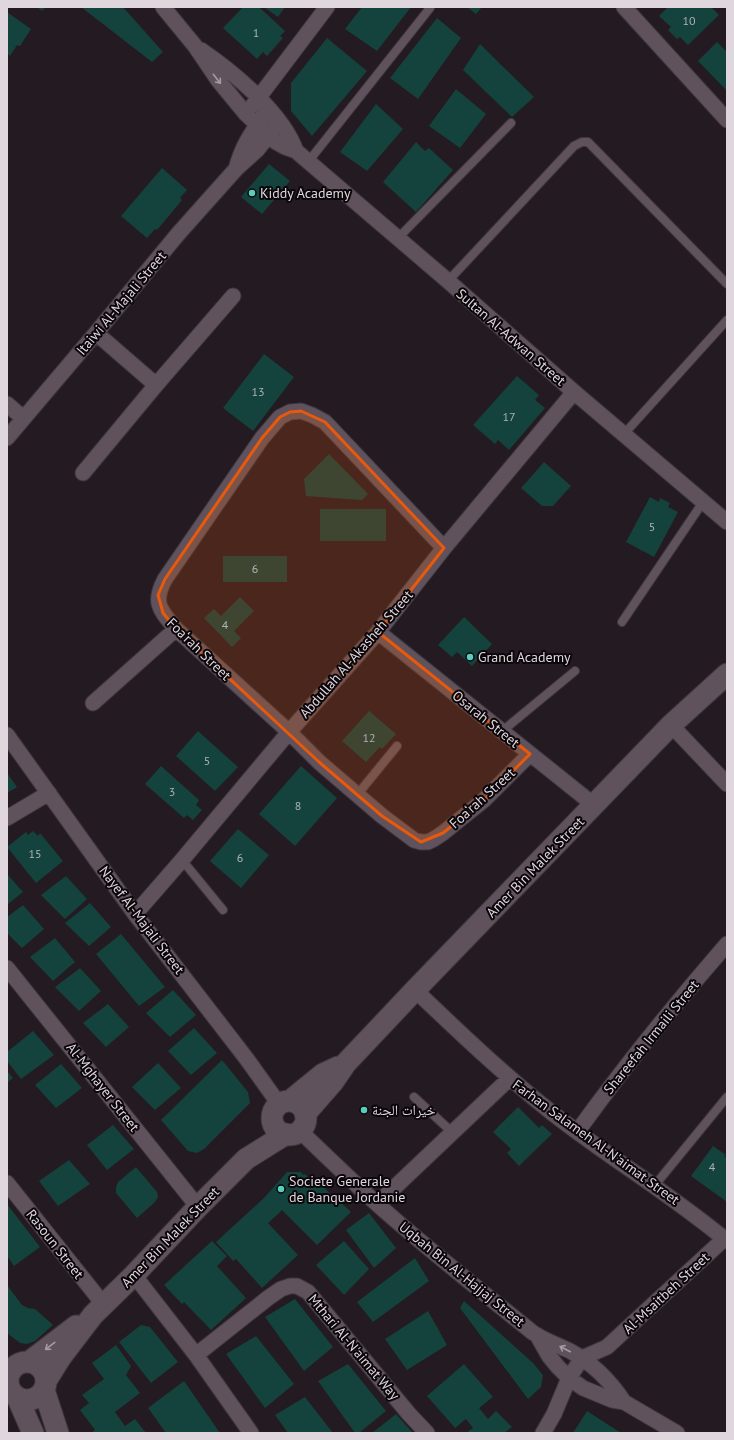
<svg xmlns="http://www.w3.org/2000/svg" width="734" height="1440" viewBox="0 0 734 1440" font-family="'PT Sans','Noto Naskh Arabic',sans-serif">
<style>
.building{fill:#14423c}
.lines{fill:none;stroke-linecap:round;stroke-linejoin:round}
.lane-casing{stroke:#3f373d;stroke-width:10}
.street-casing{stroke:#3f373d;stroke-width:17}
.secondary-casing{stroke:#3f373d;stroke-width:23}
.lane{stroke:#5f525c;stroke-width:8}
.street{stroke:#5f525c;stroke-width:15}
.secondary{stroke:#5f525c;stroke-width:21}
.oneway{stroke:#a59ba3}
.marked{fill:#e8590c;fill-opacity:0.2;stroke:#e8590c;stroke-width:3;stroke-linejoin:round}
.poi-dot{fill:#5acebd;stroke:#0b060a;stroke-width:1.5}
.labels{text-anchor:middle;stroke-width:4;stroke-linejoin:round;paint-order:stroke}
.number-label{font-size:12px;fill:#acb2b5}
.poi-label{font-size:14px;fill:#dfd7dd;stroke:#0b060a;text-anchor:start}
.street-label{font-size:14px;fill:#dfd7dd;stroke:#0b060a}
</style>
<rect width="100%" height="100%" fill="#241a22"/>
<path class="building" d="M 37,7 L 46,7 L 42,11 Z
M 81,7 L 123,7 L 163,52 L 152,62 Z
M 243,7 L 259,7 L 285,31 L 280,36 L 283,38 L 267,56 L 263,52 L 257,59 L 223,28 Z
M 264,7 L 285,7 L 278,17 Z
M 362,7 L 411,7 L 377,51 L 345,29 Z
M 467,7 L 482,7 L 476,14 Z
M 668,7 L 711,7 L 719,15 L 688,45 L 680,37 L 677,39 L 668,30 L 671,27 L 659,16 Z
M 7,12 L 31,29 L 20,46 L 17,45 L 10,56 L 7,53 Z
M 437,18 L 461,38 L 418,99 L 390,78 Z
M 327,38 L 367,71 L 312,136 L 291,111 L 291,83 Z
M 717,42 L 727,52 L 727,91 L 698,61 Z
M 480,44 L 534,97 L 512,117 L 463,70 Z
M 456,89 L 486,114 L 460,148 L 429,126 Z
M 376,104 L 403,129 L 367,171 L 340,152 Z
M 416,142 L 425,151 L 429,148 L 453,170 L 416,212 L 383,182 Z
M 269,164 L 290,181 L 262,214 L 241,197 Z
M 162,168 L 187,190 L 180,198 L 182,200 L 157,230 L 155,229 L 147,238 L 121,216 Z
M 264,354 L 294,377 L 253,431 L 223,408 Z
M 517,376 L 539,395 L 535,400 L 545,408 L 509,450 L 498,440 L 495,444 L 473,425 Z
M 329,454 L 368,494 L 362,500 L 306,496 L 304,479 Z
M 544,462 L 571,486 L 553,506 L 542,506 L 521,488 Z
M 650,497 L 659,502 L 660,498 L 670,503 L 668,507 L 678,512 L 654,557 L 626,542 Z
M 320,509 L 386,509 L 386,541 L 320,541 Z
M 223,556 L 287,556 L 287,582 L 223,582 Z
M 240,597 L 254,611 L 234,631 L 241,638 L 232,647 L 204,618 L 214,609 L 221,616 Z
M 464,617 L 492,644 L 472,666 L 457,652 L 452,657 L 438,645 Z
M 369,711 L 396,734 L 382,749 L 380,747 L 366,762 L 342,741 Z
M 198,731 L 238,767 L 215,791 L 176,756 Z
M 161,766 L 199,800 L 196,805 L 202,810 L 193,820 L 187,815 L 184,818 L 145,784 Z
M 301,766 L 337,798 L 295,846 L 259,814 Z
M 7,773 L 17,787 L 7,793 Z
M 238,829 L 269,855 L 241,888 L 210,861 Z
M 33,831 L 38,836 L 40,833 L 63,861 L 36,883 L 7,847 L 26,832 L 28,835 Z
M 7,874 L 23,892 L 7,905 Z
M 66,876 L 87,899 L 65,919 L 41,895 Z
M 90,903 L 111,927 L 89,946 L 65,923 Z
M 23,905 L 44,929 L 22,948 L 7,933 L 7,917 Z
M 121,934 L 165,987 L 139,1006 L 96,954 Z
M 55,938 L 75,962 L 53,981 L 30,957 Z
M 80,968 L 101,991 L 79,1011 L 55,987 Z
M 173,990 L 196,1015 L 170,1037 L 146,1013 Z
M 108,1004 L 129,1027 L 106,1047 L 83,1023 Z
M 194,1028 L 217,1053 L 191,1075 L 168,1051 Z
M 33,1031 L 54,1055 L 21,1079 L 7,1061 L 7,1052 Z
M 222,1060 L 248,1092 L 250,1103 L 204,1149 L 197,1153 L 188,1151 L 161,1120 Z
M 158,1063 L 181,1088 L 155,1110 L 132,1087 Z
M 61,1064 L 82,1088 L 56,1108 L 35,1085 Z
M 7,1071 L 13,1078 L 7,1083 Z
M 518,1107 L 539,1128 L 542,1125 L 552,1134 L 519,1166 L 507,1153 L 511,1149 L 493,1132 Z
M 113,1125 L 134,1149 L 107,1170 L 87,1145 Z
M 713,1146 L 726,1155 L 724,1156 L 727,1158 L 727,1202 L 691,1176 Z
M 69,1160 L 90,1184 L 58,1206 L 39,1181 Z
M 136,1167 L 157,1192 L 158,1197 L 155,1202 L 137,1218 L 116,1193 L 116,1187 L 118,1182 Z
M 287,1172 L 301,1172 L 303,1175 L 305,1174 L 309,1178 L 311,1177 L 320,1186 L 322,1185 L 332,1196 L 333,1195 L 351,1212 L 317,1245 L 282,1210 L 278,1214 L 268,1223 L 298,1255 L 262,1288 L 236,1259 L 233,1261 L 216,1242 L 264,1198 Z
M 7,1204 L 40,1247 L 14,1266 L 7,1256 Z
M 369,1213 L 396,1248 L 374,1268 L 346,1230 Z
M 212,1241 L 227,1256 L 217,1266 L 246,1298 L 211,1330 L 184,1302 L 182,1304 L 164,1285 Z
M 344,1241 L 369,1269 L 344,1295 L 316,1265 Z
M 415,1258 L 429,1281 L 373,1322 L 357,1302 Z
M 7,1285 L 22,1305 L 28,1308 L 35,1309 L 53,1325 L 35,1341 L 27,1344 L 20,1343 L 7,1333 Z
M 295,1299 L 333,1347 L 304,1371 L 265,1317 Z
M 464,1301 L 533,1363 L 543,1375 L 541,1387 L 528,1399 L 460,1308 Z
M 428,1311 L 447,1345 L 407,1370 L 385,1339 Z
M 141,1325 L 150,1327 L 178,1362 L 151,1383 L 119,1342 Z
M 256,1336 L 294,1384 L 265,1408 L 226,1354 Z
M 116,1345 L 131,1366 L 126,1375 L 140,1393 L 115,1412 L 125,1426 L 135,1419 L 146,1433 L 91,1433 L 95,1430 L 80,1410 L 89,1403 L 82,1395 L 104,1379 L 92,1363 Z
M 348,1364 L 386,1411 L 359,1433 L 355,1433 L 318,1381 Z
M 464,1364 L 493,1397 L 479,1408 L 488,1419 L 496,1411 L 512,1427 L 504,1433 L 466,1433 L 473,1428 L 466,1419 L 455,1428 L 427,1396 Z
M 184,1381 L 220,1433 L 166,1433 L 148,1408 Z
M 305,1397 L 333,1433 L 288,1433 L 275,1415 Z
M 587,1411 L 621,1433 L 573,1433 Z
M 396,1414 L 413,1433 L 372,1433 Z"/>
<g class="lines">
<defs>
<path id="lane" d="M 308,162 L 430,8 L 428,7
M 398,238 L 511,123
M 448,281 L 574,146 L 582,142 L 588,142 L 727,284
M 624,434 L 727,320
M 622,622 L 703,502
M 501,732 L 575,671
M 357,795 L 397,746
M 182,860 L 223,910
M 414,1097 L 453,1133
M 655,1185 L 727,1097"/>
<path id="street" d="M 163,7 L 195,46 L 218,80 L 246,114 L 276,142 L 285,147 L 296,151 L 448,281 L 574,392 L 727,522
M 624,7 L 727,120
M 201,50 C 233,72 283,113 296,151
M 253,105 L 327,7
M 236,169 C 242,147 250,135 263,116
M 156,385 L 233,296
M 7,404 L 23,418
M 7,438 L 96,333 L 178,234 L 236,169 L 257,150 L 269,135 L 278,120
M 83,473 L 156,385 L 96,333
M 444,548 L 325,422 L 312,415 L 301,411 L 290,412 L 280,417 L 262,438 L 165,579 C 152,603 160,610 176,629 L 289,732 L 319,762 L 382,816 L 414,840 L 421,842 L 428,842 L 434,839 L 443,833 L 484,800 L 530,754
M 378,632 L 594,805
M 93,703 L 176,629
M 671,725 L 727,784
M 7,735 L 135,914 L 246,1058 L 279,1104
M 7,818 L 49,793
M 135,914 L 182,860 L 289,732 L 378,632 L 444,548 L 574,392
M 7,968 L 198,1207
M 415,990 C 459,1032 503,1074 551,1112 C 608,1157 671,1194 727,1241
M 299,1130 C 325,1155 350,1179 376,1203 C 426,1248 480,1290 532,1332 C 543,1340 558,1345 570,1351 C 592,1363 611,1382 624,1402
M 577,1132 C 624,1067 674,1005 727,944
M 7,1183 L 104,1305
M 377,1204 L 510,1078
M 134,1275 L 196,1355 L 251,1433
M 537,1335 L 549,1356 L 558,1367 L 569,1378 L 583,1388 L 612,1400 L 624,1402 L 677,1433
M 196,1355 L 268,1298 L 281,1289 L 290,1286 L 297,1286 L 308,1292 L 318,1304 L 409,1414 L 427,1433
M 543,1433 L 554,1414 L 569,1378 L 582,1358 L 607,1347 L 724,1239"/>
<path id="secondary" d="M 290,1101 L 323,1074 L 338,1067
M272 1118a17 17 0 1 1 34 0a17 17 0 1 1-34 0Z
M 305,1114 L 333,1082 L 346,1063 L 415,990 L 671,725 L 727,674
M8 1381a19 19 0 1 1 38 0a19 19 0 1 1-38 0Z
M 29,1362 L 76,1326
M 46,1381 L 61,1357 L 93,1315 L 134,1275 L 198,1207 L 246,1159 L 286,1134
M 44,1390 L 58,1433
M 18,1399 L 33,1433"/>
</defs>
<use href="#lane" class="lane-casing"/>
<use href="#street" class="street-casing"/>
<use href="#secondary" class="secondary-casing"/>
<use href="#lane" class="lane"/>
<use href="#street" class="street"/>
<use href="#secondary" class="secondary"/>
</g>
<defs><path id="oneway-shaft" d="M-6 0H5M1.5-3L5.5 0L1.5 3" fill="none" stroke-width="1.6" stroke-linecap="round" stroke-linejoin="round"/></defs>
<g class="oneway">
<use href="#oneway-shaft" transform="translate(217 79) rotate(52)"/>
<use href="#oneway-shaft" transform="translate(50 1346) rotate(142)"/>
<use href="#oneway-shaft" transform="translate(565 1349) rotate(-153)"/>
</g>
<path class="marked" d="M 301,411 L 325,422 L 444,548 L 378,632 L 530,754 L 484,800 L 443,833 L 421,842 L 382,816 L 319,762 L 176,629 L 163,613 L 158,595 L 165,579 L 262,438 L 280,417 L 290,412 Z"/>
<g class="poi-dot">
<circle cx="252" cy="193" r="4"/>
<circle cx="470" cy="657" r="4"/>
<circle cx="364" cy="1110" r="4"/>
<circle cx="281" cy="1189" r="4"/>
</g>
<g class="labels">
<g class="number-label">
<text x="689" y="25">10</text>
<text x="256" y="37">1</text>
<text x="258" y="396">13</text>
<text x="509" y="421">17</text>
<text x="652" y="531">5</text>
<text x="255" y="573">6</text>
<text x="225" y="629">4</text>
<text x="369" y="742">12</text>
<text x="207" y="765">5</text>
<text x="172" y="796">3</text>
<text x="298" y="810">8</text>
<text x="35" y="858">15</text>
<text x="240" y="862">6</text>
<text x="712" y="1171">4</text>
</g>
<g class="poi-label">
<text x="260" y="198">Kiddy Academy</text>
<text x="478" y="662">Grand Academy</text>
<text x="372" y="1115">خيرات الجنة</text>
<text x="289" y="1186">Societe Generale<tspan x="289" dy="16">de Banque Jordanie</tspan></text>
</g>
<g class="street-label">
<text transform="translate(121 303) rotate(-50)" y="5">Itaiwi Al-Majali Street</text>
<text transform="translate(511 337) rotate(41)" y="5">Sultan Al-Adwan Street</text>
<text transform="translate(199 649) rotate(44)" y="5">Foa‘rah Street</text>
<text transform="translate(356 654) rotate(-49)" y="5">Abdullah Al-Akasheh Street</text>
<text transform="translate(486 719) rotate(39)" y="5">Osarah Street</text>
<text transform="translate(482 798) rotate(-42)" y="5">Foa‘rah Street</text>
<text transform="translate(535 867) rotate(-46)" y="5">Amer Bin Malek Street</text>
<text transform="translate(142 920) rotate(53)" y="5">Nayef Al-Majali Street</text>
<text transform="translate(651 1037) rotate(-51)" y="5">Shareefah Irmaili Street</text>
<text transform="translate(103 1087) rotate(52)" y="5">Al-Mghayer Street</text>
<text transform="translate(596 1142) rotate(36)" y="5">Farhan Salameh Al-N'aimat Street</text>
<text transform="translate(170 1237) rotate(-46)" y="5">Amer Bin Malek Street</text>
<text transform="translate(55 1244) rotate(52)" y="5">Rasoun Street</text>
<text transform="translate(462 1274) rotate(39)" y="5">Uqbah Bin Al-Hajjaj Street</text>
<text transform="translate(666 1293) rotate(-43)" y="5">Al-Msaitbeh Street</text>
<text transform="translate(354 1347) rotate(50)" y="5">Mthari Al-N'aimat Way</text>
</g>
</g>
<rect width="734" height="1440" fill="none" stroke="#dfd7dd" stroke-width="16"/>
</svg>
